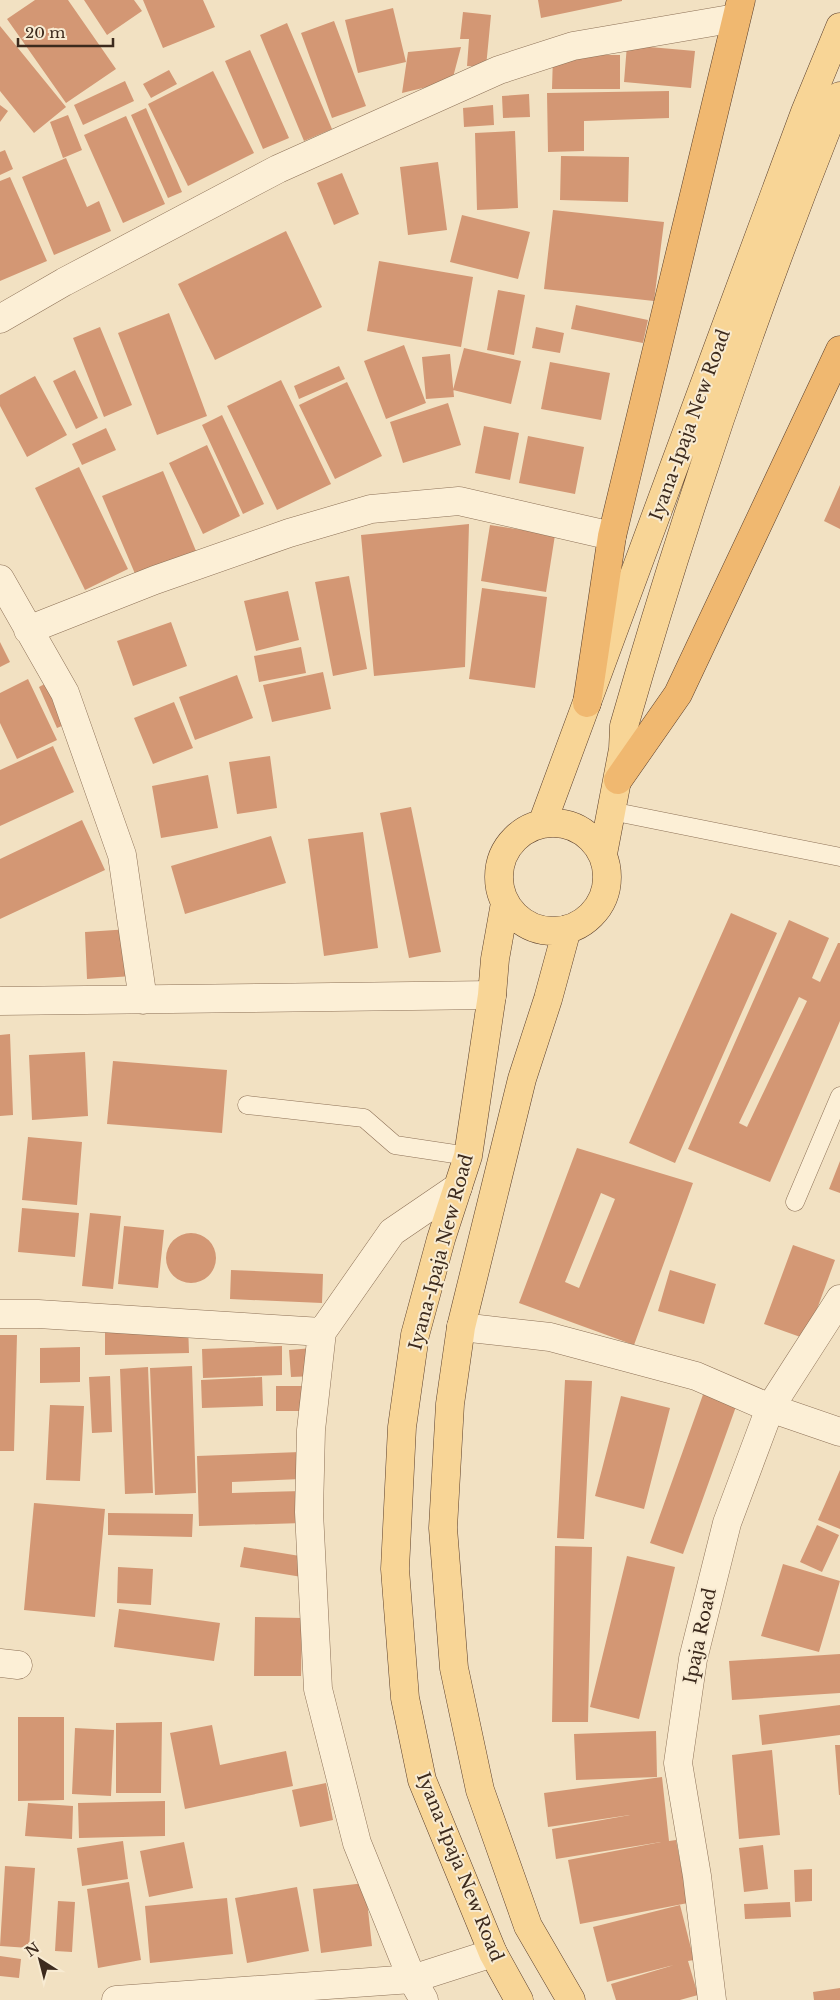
<svg xmlns="http://www.w3.org/2000/svg" width="840" height="2000" viewBox="0 0 840 2000" font-family="'Libre Baskerville',serif">
<style>
.building{fill:#d39774;fill-rule:evenodd}
.lines{fill:none;stroke-linecap:round;stroke-linejoin:round}
.service-casing{stroke:#8d7157;stroke-width:19}
.minor-casing{stroke:#8d7157;stroke-width:29}
.tertiary-casing{stroke:#8d7157;stroke-width:29}
.primary-casing{stroke:#5b3f2c;stroke-width:29}
.trunk-casing{stroke:#5b3f2c;stroke-width:29}
.service{stroke:#fcefd6;stroke-width:18}
.minor{stroke:#fcefd6;stroke-width:28}
.tertiary{stroke:#fcefd6;stroke-width:28}
.primary{stroke:#f8d596;stroke-width:28}
.trunk{stroke:#f0b870;stroke-width:28}
.labels{text-anchor:middle;stroke-width:4;stroke-linejoin:round;paint-order:stroke}
.street-label{font-size:18px;fill:#3c2a1d;stroke:#f8ebd2}
</style>
<rect width="100%" height="100%" fill="#f2e1c2"/>
<path class="building" d="M 35,0 L 68,0 L 116,69 L 66,103 L 7,19 Z
M 84,0 L 134,0 L 142,11 L 107,35 Z
M 143,0 L 203,0 L 215,27 L 163,48 Z
M 538,0 L 622,0 L 622,1 L 541,18 Z
M 393,8 L 406,62 L 358,73 L 345,20 Z
M 463,12 L 491,15 L 486,67 L 467,66 L 469,39 L 460,39 Z
M 334,21 L 366,106 L 332,118 L 301,33 Z
M 287,23 L 332,129 L 304,141 L 260,35 Z
M 0,26 L 66,107 L 34,133 L 0,91 Z
M 627,45 L 695,51 L 691,88 L 624,82 Z
M 461,47 L 452,81 L 402,93 L 408,52 Z
M 250,50 L 289,138 L 263,149 L 225,61 Z
M 553,55 L 620,55 L 620,89 L 552,89 Z
M 169,70 L 177,84 L 151,98 L 143,84 Z
M 213,71 L 254,153 L 188,186 L 148,104 Z
M 125,81 L 134,101 L 83,125 L 74,105 Z
M 669,91 L 669,118 L 584,121 L 584,151 L 548,152 L 547,93 Z
M 529,94 L 530,117 L 503,118 L 502,96 Z
M 0,105 L 8,111 L 0,122 Z
M 493,105 L 494,125 L 464,127 L 463,108 Z
M 146,108 L 182,192 L 168,198 L 131,115 Z
M 68,115 L 82,150 L 63,158 L 50,122 Z
M 126,116 L 165,204 L 123,223 L 84,135 Z
M 515,131 L 518,208 L 477,210 L 475,133 Z
M 5,150 L 13,169 L 0,175 L 0,152 Z
M 561,156 L 629,157 L 628,202 L 560,200 Z
M 66,158 L 87,207 L 99,201 L 111,231 L 54,255 L 22,177 Z
M 438,162 L 447,230 L 408,235 L 400,167 Z
M 342,173 L 359,214 L 334,225 L 317,183 Z
M 10,177 L 47,261 L 0,281 L 0,181 Z
M 553,210 L 664,222 L 654,301 L 544,289 Z
M 462,215 L 530,232 L 518,279 L 450,262 Z
M 286,231 L 322,307 L 215,360 L 178,284 Z
M 379,261 L 473,277 L 461,347 L 367,331 Z
M 498,290 L 525,295 L 514,355 L 487,350 Z
M 576,305 L 648,320 L 643,343 L 571,329 Z
M 169,313 L 207,416 L 157,435 L 118,333 Z
M 100,327 L 132,405 L 104,417 L 73,338 Z
M 536,327 L 564,333 L 560,353 L 532,348 Z
M 404,345 L 426,403 L 386,419 L 364,361 Z
M 464,348 L 521,361 L 511,404 L 453,390 Z
M 450,354 L 454,397 L 426,399 L 422,357 Z
M 550,362 L 610,373 L 601,420 L 541,409 Z
M 339,366 L 345,379 L 299,399 L 294,386 Z
M 75,370 L 98,418 L 76,429 L 53,381 Z
M 35,376 L 67,435 L 27,457 L 0,406 L 0,395 Z
M 281,380 L 331,484 L 277,510 L 227,406 Z
M 347,382 L 382,456 L 335,479 L 299,405 Z
M 448,403 L 461,445 L 403,463 L 390,422 Z
M 222,415 L 264,504 L 243,514 L 202,425 Z
M 484,426 L 519,433 L 510,480 L 475,473 Z
M 106,428 L 116,450 L 82,465 L 72,444 Z
M 528,436 L 584,447 L 575,494 L 519,483 Z
M 207,445 L 240,516 L 203,534 L 169,463 Z
M 79,467 L 128,569 L 85,590 L 35,488 Z
M 163,471 L 196,551 L 136,576 L 102,496 Z
M 840,485 L 840,529 L 824,521 Z
M 469,524 L 465,667 L 374,676 L 361,535 Z
M 490,525 L 555,535 L 546,592 L 481,581 Z
M 349,576 L 367,669 L 333,676 L 315,582 Z
M 482,588 L 547,597 L 535,688 L 469,679 Z
M 288,591 L 299,640 L 256,651 L 244,601 Z
M 171,622 L 187,666 L 133,686 L 117,641 Z
M 0,642 L 10,662 L 0,667 Z
M 301,647 L 306,673 L 259,682 L 254,656 Z
M 323,672 L 331,709 L 272,722 L 263,685 Z
M 237,675 L 253,718 L 195,740 L 179,697 Z
M 28,679 L 57,740 L 17,759 L 0,723 L 0,693 Z
M 52,680 L 71,722 L 57,728 L 39,687 Z
M 174,702 L 193,748 L 153,764 L 134,718 Z
M 53,746 L 74,792 L 0,826 L 0,770 Z
M 270,756 L 277,808 L 237,814 L 229,762 Z
M 208,775 L 218,828 L 161,838 L 152,786 Z
M 411,807 L 441,952 L 409,958 L 380,813 Z
M 82,820 L 105,870 L 0,919 L 0,859 Z
M 363,832 L 378,948 L 324,956 L 308,839 Z
M 271,836 L 286,883 L 185,914 L 171,866 Z
M 731,913 L 777,933 L 675,1163 L 629,1143 Z
M 789,920 L 829,938 L 812,978 L 820,982 L 838,943 L 840,943 L 840,1021 L 770,1182 L 688,1149 ZM 799,997 L 807,1001 L 747,1127 L 739,1123 Z
M 130,929 L 133,976 L 87,979 L 85,932 Z
M 10,1034 L 13,1115 L 0,1116 L 0,1035 Z
M 85,1052 L 88,1116 L 32,1120 L 29,1055 Z
M 113,1061 L 227,1070 L 222,1133 L 107,1124 Z
M 28,1137 L 82,1142 L 77,1205 L 22,1200 Z
M 577,1148 L 693,1183 L 634,1345 L 519,1303 ZM 601,1193 L 615,1199 L 579,1288 L 565,1282 Z
M 840,1161 L 840,1193 L 829,1189 Z
M 22,1208 L 79,1213 L 75,1257 L 18,1252 Z
M 90,1213 L 121,1216 L 113,1289 L 82,1286 Z
M 124,1226 L 164,1230 L 158,1288 L 118,1284 Z
M166 1258a25 25 0 1 1 50 0a25 25 0 1 1-50 0Z
M 793,1245 L 835,1260 L 806,1339 L 764,1324 Z
M 231,1270 L 323,1274 L 322,1303 L 230,1299 Z
M 670,1270 L 716,1284 L 704,1324 L 658,1311 Z
M 188,1324 L 189,1353 L 105,1355 L 105,1326 Z
M 0,1335 L 17,1335 L 14,1451 L 0,1451 Z
M 282,1346 L 282,1375 L 203,1378 L 202,1349 Z
M 80,1347 L 80,1382 L 40,1383 L 40,1348 Z
M 313,1348 L 315,1376 L 291,1377 L 289,1350 Z
M 192,1366 L 196,1493 L 155,1495 L 150,1368 Z
M 148,1367 L 153,1493 L 125,1494 L 120,1369 Z
M 110,1376 L 112,1432 L 92,1433 L 89,1377 Z
M 262,1377 L 263,1406 L 202,1408 L 201,1380 Z
M 565,1380 L 592,1381 L 584,1539 L 557,1538 Z
M 276,1386 L 303,1386 L 302,1411 L 276,1411 Z
M 705,1389 L 738,1401 L 683,1554 L 650,1543 Z
M 621,1396 L 670,1408 L 644,1509 L 595,1496 Z
M 50,1405 L 84,1406 L 80,1481 L 46,1480 Z
M 300,1452 L 301,1479 L 232,1482 L 232,1493 L 302,1491 L 303,1523 L 199,1526 L 197,1456 Z
M 840,1470 L 840,1529 L 818,1520 Z
M 34,1503 L 105,1509 L 95,1617 L 24,1610 Z
M 108,1513 L 193,1514 L 192,1537 L 108,1535 Z
M 817,1525 L 839,1535 L 822,1572 L 800,1562 Z
M 555,1546 L 592,1547 L 588,1722 L 552,1722 Z
M 244,1547 L 306,1557 L 302,1577 L 240,1567 Z
M 627,1556 L 675,1567 L 639,1719 L 590,1707 Z
M 783,1564 L 840,1581 L 819,1652 L 761,1636 Z
M 118,1567 L 153,1569 L 151,1605 L 117,1603 Z
M 119,1609 L 220,1623 L 214,1661 L 114,1647 Z
M 255,1617 L 302,1618 L 301,1676 L 254,1676 Z
M 840,1654 L 840,1693 L 732,1700 L 729,1661 Z
M 840,1705 L 840,1735 L 762,1745 L 759,1715 Z
M 18,1717 L 64,1717 L 64,1800 L 18,1801 Z
M 162,1722 L 161,1793 L 116,1793 L 116,1723 Z
M 212,1725 L 220,1765 L 286,1751 L 293,1786 L 185,1809 L 170,1733 Z
M 75,1728 L 114,1730 L 111,1796 L 72,1794 Z
M 656,1731 L 657,1777 L 576,1780 L 574,1734 Z
M 835,1745 L 840,1745 L 840,1795 L 839,1795 Z
M 772,1750 L 780,1835 L 739,1839 L 732,1755 Z
M 662,1777 L 669,1841 L 676,1840 L 688,1903 L 580,1924 L 568,1860 L 661,1842 L 556,1859 L 552,1829 L 630,1815 L 548,1827 L 544,1793 Z
M 326,1783 L 333,1820 L 300,1827 L 292,1790 Z
M 165,1801 L 165,1836 L 79,1838 L 78,1803 Z
M 28,1803 L 73,1806 L 72,1839 L 25,1836 Z
M 123,1841 L 128,1879 L 82,1886 L 77,1848 Z
M 184,1842 L 193,1888 L 149,1897 L 140,1851 Z
M 763,1845 L 768,1889 L 744,1892 L 739,1848 Z
M 5,1866 L 35,1868 L 29,1948 L 0,1946 Z
M 812,1869 L 812,1901 L 795,1902 L 794,1870 Z
M 129,1882 L 141,1960 L 98,1968 L 87,1889 Z
M 365,1883 L 372,1946 L 321,1953 L 313,1889 Z
M 297,1887 L 309,1951 L 247,1963 L 235,1898 Z
M 227,1898 L 233,1954 L 150,1963 L 145,1906 Z
M 58,1901 L 75,1902 L 72,1952 L 55,1951 Z
M 790,1902 L 791,1917 L 745,1919 L 744,1904 Z
M 680,1905 L 694,1960 L 688,1961 L 698,1995 L 680,2000 L 616,2000 L 611,1984 L 674,1965 L 607,1982 L 593,1927 Z
M 0,1956 L 21,1959 L 19,1978 L 0,1976 Z
M 840,1988 L 840,2000 L 814,2000 L 813,1992 Z"/>
<g class="lines">
<defs>
<path id="service" d="M 611,811 L 840,857
M 247,1105 L 364,1118 L 395,1145 L 468,1156
M 795,1202 L 840,1096"/>
<path id="minor" d="M 0,319 L 64,282 L 278,169 L 499,70 L 573,46 L 736,18
M 0,579 L 65,693 L 122,855 L 143,1000
M 28,630 L 155,580 L 289,533 L 371,509 L 459,501 L 612,536
M 0,1001 L 492,995
M 0,1314 L 38,1314 L 322,1332
M 461,1327 L 550,1337 L 696,1376 L 770,1408 L 840,1432
M 0,1663 L 18,1665
M 424,2000 L 412,1979 L 357,1843 L 318,1689 L 309,1512 L 311,1430 L 322,1332 L 392,1232 L 458,1187
M 712,2000 L 697,1876 L 678,1763 L 693,1659 L 727,1523 L 770,1408 L 840,1299"/>
<path id="tertiary" d="M 116,2000 L 412,1979 L 493,1953"/>
<path id="primary" d="M499 877a54 54 0 1 1 108 0a54 54 0 1 1-108 0Z
M 542,824 L 805,112 L 840,27
M 603,854 L 623,749 L 624,726 C 685,513 757,302 840,96
M 505,903 L 495,959 L 492,995 L 468,1156 L 441,1239 L 415,1335 L 402,1427 L 395,1569 L 405,1698 L 422,1780 L 493,1953 L 519,2000
M 567,929 L 548,999 L 522,1079 L 461,1327 L 450,1404 L 443,1528 L 454,1668 L 480,1790 L 528,1926 L 571,2000"/>
<path id="trunk" d="M 587,703 L 612,536 L 741,0
M 618,780 L 678,694 L 840,350"/>
</defs>
<use href="#service" class="service-casing"/>
<use href="#minor" class="minor-casing"/>
<use href="#tertiary" class="tertiary-casing"/>
<use href="#primary" class="primary-casing"/>
<use href="#trunk" class="trunk-casing"/>
<use href="#service" class="service"/>
<use href="#minor" class="minor"/>
<use href="#tertiary" class="tertiary"/>
<use href="#primary" class="primary"/>
<use href="#trunk" class="trunk"/>
</g>
<g class="labels">
<g class="street-label">
<text transform="translate(690 425) rotate(-70)" y="6">Iyana-Ipaja New Road</text>
<text transform="translate(441 1252) rotate(-75)" y="6">Iyana-Ipaja New Road</text>
<text transform="translate(700 1636) rotate(-78)" y="6">Ipaja Road</text>
<text transform="translate(460 1867) rotate(68)" y="6">Iyana-Ipaja New Road</text>
</g>
</g>
<g transform="translate(40 1960) rotate(324)" stroke="#f8ebd2" stroke-width="4" paint-order="stroke">
<path d="M0-4L9 19L0 12L-9 19Z" fill="#3c2a1d"/>
<text y="-8" font-size="14" font-weight="bold" text-anchor="middle" fill="#3c2a1d">N</text>
</g>
<path d="M18 38v8h95v-8" fill="none" stroke="#3c2a1d" stroke-width="2.5"/>
<text x="25" y="38" font-size="15" fill="#3c2a1d" stroke="#f8ebd2" stroke-width="4" paint-order="stroke">20 m</text>
</svg>
